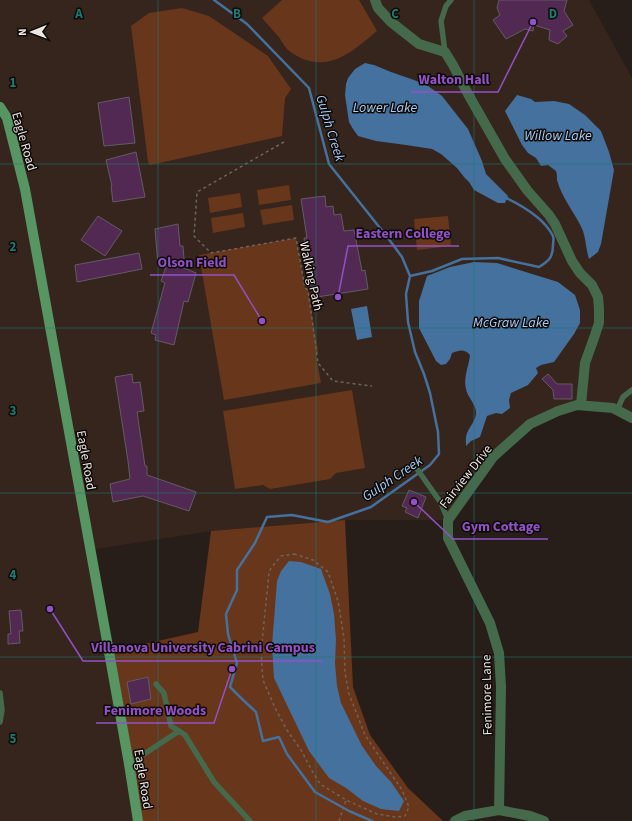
<svg xmlns="http://www.w3.org/2000/svg" width="632" height="821" viewBox="0 0 632 821" font-family="'Source Sans 3',sans-serif">
<style>
.built{fill:#35251d}
.green{fill:#68361b}
.water{fill:#44719d}
.lines{fill:none;stroke-linecap:round;stroke-linejoin:round}
.stream{stroke:#44719d;stroke-width:2.5}
.building{fill:#512953;stroke:#645b65}
.path{stroke:#6d6460;stroke-width:1.5;stroke-dasharray:3 3;stroke-linecap:butt}
.lane{stroke:#456a4b;stroke-width:5.5}
.street{stroke:#456a4b;stroke-width:10}
.secondary{stroke:#579562;stroke-width:10}
.grid{fill:none;stroke:#1a7c74;stroke-width:1;stroke-opacity:0.55}
.labels{text-anchor:middle;stroke-width:3;stroke-linejoin:round;paint-order:stroke}
.street-label{font-size:13px;fill:#ede6e3;stroke:#0d0907}
.water-label{font-size:14px;font-style:italic;fill:#a6ccf5;stroke:#0d0907}
.grid-label{font-size:13px;text-anchor:middle;font-weight:bold;fill:#1a7c74;stroke:#0d0907;stroke-width:3;stroke-linejoin:round;paint-order:stroke}
.leader{fill:none;stroke:#9251c6;stroke-width:1.5}
.callout-dot{fill:#9251c6;stroke:#0d0907;stroke-width:1.5}
.callout-label{font-size:14px;text-anchor:middle;font-weight:bold;fill:#9251c6;stroke:#0d0907;stroke-width:3;stroke-linejoin:round;paint-order:stroke}
</style>
<rect width="100%" height="100%" fill="#281e19"/>
<path class="built" d="M 0,0 L 589,0 L 632,78 L 632,418 L 577,405 L 530,424 L 493,457 L 448,520 L 345,520 L 211,531 L 90,550 L 137,821 L 0,821 Z"/>
<path class="green" d="M 282,0 L 359,0 L 377,31 C 356,48 336,69 306,60 C 300,58 293,54 288,50 C 283,45 281,39 277,35 C 272,29 267,24 262,18 Z
M 182,8 L 209,16 L 268,56 L 291,89 L 285,98 L 282,136 L 150,165 L 148,162 L 131,26 L 149,13 Z
M 289,185 L 291,200 L 259,205 L 257,190 Z
M 240,193 L 242,207 L 210,213 L 208,198 Z
M 292,205 L 294,220 L 263,225 L 260,210 Z
M 243,213 L 245,227 L 213,233 L 211,218 Z
M 448,216 L 451,246 L 417,250 L 414,219 Z
M 296,238 L 305,288 L 308,290 L 318,352 L 316,356 L 321,383 L 224,400 L 199,255 Z
M 352,390 L 365,468 L 336,473 L 330,479 L 270,489 L 263,485 L 235,489 L 223,411 Z
M 345,520 L 353,687 L 370,735 L 408,788 L 443,821 L 137,821 L 109,652 L 198,632 L 211,531 Z"/>
<path class="water" d="M 365,63 L 374,65 L 391,72 L 414,80 L 428,86 L 442,96 L 468,129 L 482,161 L 486,174 L 508,196 L 505,203 L 498,203 L 474,190 L 469,182 L 464,177 L 457,168 L 441,154 L 432,149 L 406,145 L 376,141 L 358,136 L 353,129 L 349,122 L 345,95 L 346,84 L 348,78 L 355,69 Z
M 517,95 L 531,99 L 535,102 L 554,101 L 569,104 L 585,115 L 601,131 L 609,152 L 614,170 L 601,244 L 598,252 L 589,259 C 586,250 586,240 583,231 C 576,214 562,199 557,180 C 557,177 557,174 556,171 L 548,165 L 541,166 L 536,158 L 528,153 L 522,145 L 505,111 Z
M 474,262 L 497,263 L 558,282 L 575,295 L 580,310 L 580,323 L 574,334 L 554,362 L 541,365 L 536,368 L 538,373 L 528,385 L 511,393 L 509,400 L 510,408 L 502,414 L 496,413 L 487,416 L 480,437 L 471,441 L 466,446 C 466,441 465,436 468,431 C 471,425 475,421 476,414 C 477,405 467,397 466,389 C 463,378 469,366 470,355 C 464,349 460,350 452,353 L 450,359 L 446,364 L 441,365 L 436,361 L 419,328 L 419,301 L 427,276 L 450,267 Z
M 367,306 L 372,337 L 357,340 L 351,309 Z
M 289,561 L 301,562 L 321,569 L 330,594 L 334,614 L 336,640 L 335,663 L 337,686 L 341,703 L 362,746 L 376,766 L 391,782 L 404,801 L 399,811 L 381,809 L 363,801 L 346,788 L 329,778 L 309,751 L 274,678 L 272,645 L 277,581 L 281,571 Z"/>
<g class="lines">
<path class="stream" d="M 214,0 L 247,24 L 309,88 L 329,164 L 388,238 L 402,257 L 410,276 L 406,294 L 408,322 L 415,352 L 424,374 L 430,393 L 438,432 L 439,454 L 430,465 L 371,507 L 328,522 L 292,515 L 267,517 L 255,543 L 237,570 L 237,590 L 226,614 L 228,634 L 237,663 L 230,687 L 241,698 L 256,712 L 263,741 L 279,737 L 287,754 L 315,792 L 349,811 L 372,821
M 410,276 L 432,271 L 462,259 L 498,258 L 539,267 C 549,261 553,257 553,245 C 553,242 554,238 553,236 C 544,218 521,205 504,197"/>
</g>
<path class="building" d="M 499,0 L 567,0 L 564,11 L 573,25 L 563,31 L 567,36 L 558,44 L 549,40 L 550,30 L 534,25 L 533,31 L 525,29 L 506,39 L 493,20 L 500,15 L 497,8 Z
M 129,97 L 135,143 L 104,146 L 98,103 Z
M 136,152 L 145,197 L 113,202 L 111,186 L 112,186 L 106,160 Z
M 325,196 L 326,207 L 333,206 L 334,215 L 341,214 L 344,231 L 354,230 L 362,271 L 365,270 L 368,289 L 317,297 L 315,286 L 311,287 L 304,238 L 307,238 L 301,199 Z
M 98,216 L 122,231 L 105,256 L 81,240 Z
M 178,224 L 180,246 L 183,246 L 184,259 L 177,265 L 196,273 L 188,302 L 184,301 L 174,345 L 155,340 L 156,335 L 151,333 L 165,283 L 161,281 L 167,264 L 158,265 L 155,229 Z
M 139,253 L 142,269 L 77,282 L 75,265 Z
M 132,374 L 133,383 L 140,382 L 144,411 L 137,412 L 145,466 L 147,466 L 147,475 L 196,492 L 189,511 L 143,496 L 113,502 L 110,484 L 130,479 L 128,461 L 115,377 Z
M 548,374 L 557,384 L 572,384 L 572,399 L 554,399 L 553,390 L 542,379 Z
M 409,490 L 426,497 L 418,518 L 405,512 L 407,508 L 402,506 Z
M 21,610 L 23,631 L 19,631 L 20,643 L 8,644 L 8,634 L 11,634 L 9,611 Z
M 148,677 L 151,699 L 131,704 L 127,682 Z"/>
<g class="lines">
<path class="path" d="M 284,142 L 197,192 L 194,236 L 211,253 L 296,238 L 305,288 L 308,290 L 318,363 L 333,381 L 372,386
M 294,554 L 313,560 L 328,572 L 338,601 L 344,638 L 345,673 L 349,694 L 365,735 L 402,790 L 409,807 L 405,816 L 396,817 L 377,814 L 346,800 L 320,784 L 311,769 L 301,750 L 287,730 L 275,708 L 263,680 L 261,652 L 269,573 L 271,568 L 281,556 Z
M 339,821 L 346,800"/>
<path class="lane" d="M 445,52 L 441,21 L 446,6 L 451,0
M 617,410 L 623,397 L 632,390
M 415,466 L 441,503 L 448,520
M 156,684 L 164,693 L 171,726 L 179,731 L 185,735 L 214,782 L 250,821
M 0,693 L 2,710 L 0,722
M 129,764 L 179,731"/>
<path class="street" d="M 375,0 L 378,8 L 391,22 L 419,44 L 445,52 L 453,65 L 468,94 L 505,159 L 527,190 L 549,215 L 555,224 L 572,261 L 580,273 L 592,285 L 598,297 L 599,309 L 599,323 L 594,338 L 585,363 L 581,405
M 499,810 L 501,687 L 499,653 L 490,623 L 448,538 L 448,520 L 493,457 L 530,424 L 558,411 L 577,405 L 613,408 L 632,418
M 455,821 L 465,816 L 499,810 L 530,816 L 544,821"/>
<path class="secondary" d="M 0,107 L 7,118 L 25,189 L 109,652 L 129,764 L 138,821"/>
</g>
<path class="grid" d="M 158,0 L 158,821M 316,0 L 316,821M 474,0 L 474,821M 0,164 L 632,164M 0,328 L 632,328M 0,493 L 632,493M 0,657 L 632,657"/>
<g class="labels">
<g class="street-label">
<text transform="translate(25 141) rotate(74)" y="5">Eagle Road</text>
<text transform="translate(312 276) rotate(78)" y="5">Walking Path</text>
<text transform="translate(87 460) rotate(80)" y="5">Eagle Road</text>
<text transform="translate(465 476) rotate(-52)" y="5">Fairview Drive</text>
<text transform="translate(486 695) rotate(-91)" y="5">Fenimore Lane</text>
<text transform="translate(144 779) rotate(81)" y="5">Eagle Road</text>
</g>
<g class="water-label">
<text x="385" y="112">Lower Lake</text>
<text transform="translate(331 128) rotate(73)" y="5">Gulph Creek</text>
<text x="558" y="140">Willow Lake</text>
<text x="511" y="327">McGraw Lake</text>
<text transform="translate(392 478) rotate(-34)" y="5">Gulph Creek</text>
</g>
</g>
<g class="grid-label">
<text x="79" y="18">A</text>
<text x="237" y="18">B</text>
<text x="395" y="18">C</text>
<text x="553" y="18">D</text>
<text x="13" y="87">1</text>
<text x="13" y="251">2</text>
<text x="13" y="415">3</text>
<text x="13" y="579">4</text>
<text x="13" y="743">5</text>
</g>
<path class="leader" d="M533 22L498 92H411M338 297L348 246H459M262 321L234 275H150M414 502L453 539H548M50 609L83 661H323M232 669L214 723H96"/>
<g class="callout-dot">
<circle cx="533" cy="22" r="4"/>
<circle cx="338" cy="297" r="4"/>
<circle cx="262" cy="321" r="4"/>
<circle cx="414" cy="502" r="4"/>
<circle cx="50" cy="609" r="4"/>
<circle cx="232" cy="669" r="4"/>
</g>
<g class="callout-label">
<text x="454" y="84">Walton Hall</text>
<text x="403" y="238">Eastern College</text>
<text x="192" y="267">Olson Field</text>
<text x="501" y="531">Gym Cottage</text>
<text x="203" y="652">Villanova University Cabrini Campus</text>
<text x="155" y="715">Fenimore Woods</text>
</g>
<g transform="translate(32 32) rotate(269)" stroke="#0d0907" stroke-width="3" paint-order="stroke">
<path d="M0-3L7 15L0 10L-7 15Z" fill="#ede6e3"/>
<text y="-6" font-size="11" font-weight="bold" text-anchor="middle" fill="#ede6e3">N</text>
</g>
</svg>
